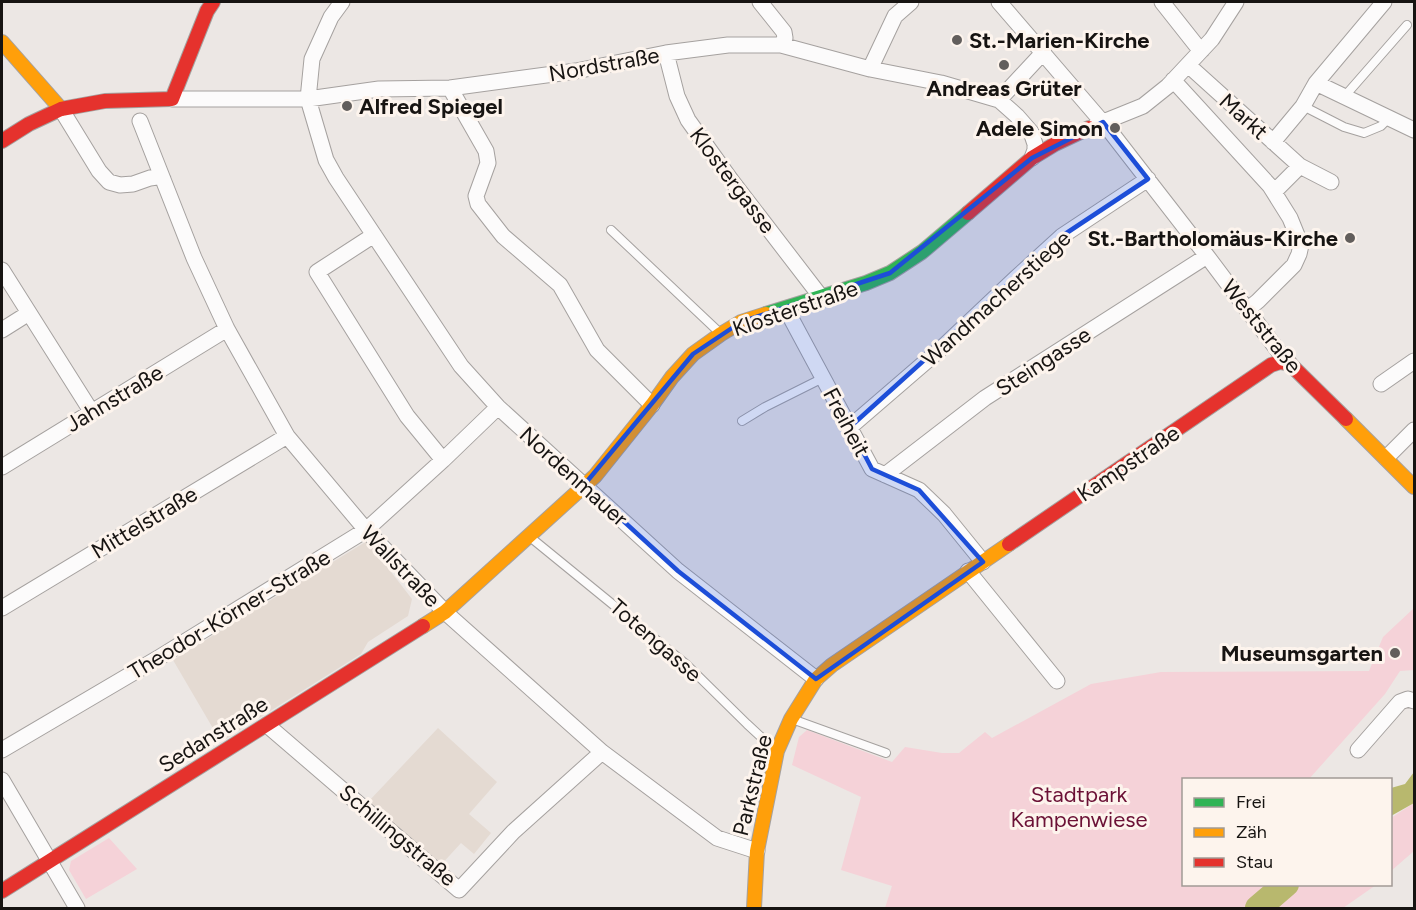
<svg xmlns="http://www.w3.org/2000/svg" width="1416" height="910" viewBox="0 0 1416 910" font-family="Figtree,sans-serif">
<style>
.built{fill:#e4dad2}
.green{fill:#f5d2d8}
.water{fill:#b8b86e}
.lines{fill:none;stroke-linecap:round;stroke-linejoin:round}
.river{stroke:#b8b86e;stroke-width:26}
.lane-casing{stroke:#a5a19f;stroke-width:10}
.street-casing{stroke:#a5a19f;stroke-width:17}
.fast-casing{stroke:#a5a19f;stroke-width:16}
.slow-casing{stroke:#a5a19f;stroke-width:16}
.jam-casing{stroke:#a5a19f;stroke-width:16}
.lane{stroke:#fcfbfb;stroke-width:8}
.street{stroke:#fcfbfb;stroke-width:15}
.fast{stroke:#30b455;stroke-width:14}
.slow{stroke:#ff9f0a;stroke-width:14}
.jam{stroke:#e5322d;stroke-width:14}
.marked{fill:#1d4ed8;fill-opacity:0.2;stroke:#1d4ed8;stroke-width:4.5;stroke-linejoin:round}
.poi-dot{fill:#625e5c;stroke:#fdf4ed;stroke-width:2}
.labels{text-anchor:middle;stroke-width:6;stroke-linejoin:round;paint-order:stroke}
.poi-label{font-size:22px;font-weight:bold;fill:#171412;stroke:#fdf4ed;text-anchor:end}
.street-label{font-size:22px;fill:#171412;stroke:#fdf4ed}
.park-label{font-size:22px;fill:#6b1136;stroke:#fdf4ed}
</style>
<rect width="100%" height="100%" fill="#ece7e4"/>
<path class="built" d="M 367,541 L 412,599 L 408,616 L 368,642 L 361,654 L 221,742 L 173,660 Z
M 438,728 L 497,782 L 469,814 L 491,833 L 474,854 L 461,843 L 440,866 L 368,802 Z"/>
<path class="green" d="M 1414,608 L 1414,670 L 1400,671 L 1385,694 L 1309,779 L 1184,780 L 1184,884 L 1272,885 L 1246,908 L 885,908 L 892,886 L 841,870 L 861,797 L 792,765 L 799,737 L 807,730 L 892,762 L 905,747 L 942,753 L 959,753 L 985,732 L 992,738 L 1091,684 L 1161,672 L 1369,671 L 1383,637 Z
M 1414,803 L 1414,851 L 1391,871 L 1391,818 Z
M 109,838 L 137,869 L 86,899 L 69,870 L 71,861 Z
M 1298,885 L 1298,884 L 1376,885 L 1343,908 L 1269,908 Z"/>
<path class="water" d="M 1414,772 L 1414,803 L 1391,816 L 1391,788 L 1405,784 Z"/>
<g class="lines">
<path class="river" d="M 1258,908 L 1286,884"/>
<defs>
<path id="lane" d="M 1344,97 L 1407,25
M 1303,106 L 1344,127 L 1364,133 L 1381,126 L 1388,119
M 611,230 L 720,333
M 742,421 L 765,407 L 823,378
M 530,537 L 687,665 L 747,724 L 774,749
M 792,719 L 886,753"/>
<path id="street" d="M 342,2 L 331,17 L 312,59 L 308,99 L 326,160 L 336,178 L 461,366 L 498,407 L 678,571 L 816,679
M 760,2 L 784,32 L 785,38 L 781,45
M 999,2 L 1110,131 L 1207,256 L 1279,352 L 1290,364
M 1162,2 L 1196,45 L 1202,50
M 666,53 L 677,96 L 688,120 L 731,180 L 821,297
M 1188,65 L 1300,166 L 1331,182
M 870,69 L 895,16 L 911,2
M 1173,80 L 1270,186 L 1290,218 L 1301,245 L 1299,254 L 1294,265 L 1258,301 L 1247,310
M 1316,83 L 1414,130
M 450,88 L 486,151 L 488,163 L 476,196 L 478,204 L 503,236 L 560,285 L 597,350 L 652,405
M 172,99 L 308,99 L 379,89 L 450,88 L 576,71 L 666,53 L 728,45 L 781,45 L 870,69 L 941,83 L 999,100 L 1017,116 L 1031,132 L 1035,144 L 1035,150 L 1032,158
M 999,100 L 1038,58 L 1044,53
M 61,109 L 99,171 L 109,182 L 120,185 L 133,184 L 150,178 L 157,177 L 163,179
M 140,121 L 194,258 L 227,329 L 287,436 L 366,530 L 445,612 L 602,752 L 717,838 L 757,851
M 1096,125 L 1143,106 L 1168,86 L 1212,39 L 1236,2
M 1273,142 L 1303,106 L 1316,83 L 1384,2
M 1274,192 L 1300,166
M 374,235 L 317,272 L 407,416 L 443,460
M 2,270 L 91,411
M 786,309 L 872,469 L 919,490 L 944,514 L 983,562
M 2,330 L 29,313
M 1381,384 L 1414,361
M 850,427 L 944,346 L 1016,278 L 1062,236 L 1148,179
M 1386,458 L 1414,430
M 2,467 L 227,329
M 885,475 L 985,398 L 1207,256
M 968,571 L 1057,681
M 2,608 L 287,436
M 267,725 L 459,890 L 513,832 L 602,752
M 2,750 L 160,657 L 366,530 L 443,460 L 498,407
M 1358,750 L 1400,702 L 1408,699 L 1414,701
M 2,780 L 77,908"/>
<path id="fast" d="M 766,314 L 866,283 L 890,273 L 922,252 L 968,213"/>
<path id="slow" d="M 2,42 L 61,109
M 1346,419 L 1414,487
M 423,626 L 445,612 L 595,476 L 652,405 L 672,377 L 693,354 L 721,334 L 741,322 L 766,314
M 754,908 L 757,851 L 777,751 L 791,719 L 816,679 L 832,665 L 1009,544"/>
<path id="jam" d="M 2,141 L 29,124 L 61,109 L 105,101 L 172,99 L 207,11 L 213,2
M 968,213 L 1032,158 L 1055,144 L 1089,128
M 1009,544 L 1271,365 L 1280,362 L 1290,364 L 1346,419
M 2,891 L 423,626"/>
</defs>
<use href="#lane" class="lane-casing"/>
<use href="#street" class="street-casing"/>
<use href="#fast" class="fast-casing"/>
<use href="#slow" class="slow-casing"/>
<use href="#jam" class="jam-casing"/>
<use href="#lane" class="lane"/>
<use href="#street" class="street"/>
<use href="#fast" class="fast"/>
<use href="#slow" class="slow"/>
<use href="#jam" class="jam"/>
</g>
<path class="marked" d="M 1103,122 L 1148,179 L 1062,236 L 850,427 L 872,469 L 919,490 L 983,562 L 816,679 L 678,571 L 584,485 L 693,354 L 741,322 L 890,273 L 1032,158 Z"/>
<g class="poi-dot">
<circle cx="957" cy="40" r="6"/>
<circle cx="1004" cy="65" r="6"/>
<circle cx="347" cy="106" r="6"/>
<circle cx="1115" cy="128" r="6"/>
<circle cx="1350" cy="238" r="6"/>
<circle cx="1395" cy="653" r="6"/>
</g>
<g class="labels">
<g class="poi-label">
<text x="969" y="48" text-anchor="start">St.-Marien-Kirche</text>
<text x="1004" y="96" text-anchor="middle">Andreas Grüter</text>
<text x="359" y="114" text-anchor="start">Alfred Spiegel</text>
<text x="1103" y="136">Adele Simon</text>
<text x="1338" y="246">St.-Bartholomäus-Kirche</text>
<text x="1383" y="661">Museumsgarten</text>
</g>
<g class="street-label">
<text transform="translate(604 64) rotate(-10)" y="8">Nordstraße</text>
<text transform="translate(1244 116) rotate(42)" y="8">Markt</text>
<text transform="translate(733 180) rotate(53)" y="8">Klostergasse</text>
<text transform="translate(996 298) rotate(-42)" y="8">Wandmacherstiege</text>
<text transform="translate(795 308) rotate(-19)" y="8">Klosterstraße</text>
<text transform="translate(1262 326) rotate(51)" y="8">Weststraße</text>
<text transform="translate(1043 361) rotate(-33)" y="8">Steingasse</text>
<text transform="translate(114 398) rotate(-31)" y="8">Jahnstraße</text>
<text transform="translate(847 422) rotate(62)" y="8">Freiheit</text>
<text transform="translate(1128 463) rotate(-34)" y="8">Kampstraße</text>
<text transform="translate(574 476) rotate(42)" y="8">Nordenmauer</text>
<text transform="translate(144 522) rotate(-31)" y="8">Mittelstraße</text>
<text transform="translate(401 566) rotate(46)" y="8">Wallstraße</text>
<text transform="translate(229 614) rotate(-31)" y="8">Theodor-Körner-Straße</text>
<text transform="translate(656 640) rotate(41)" y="8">Totengasse</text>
<text transform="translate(213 734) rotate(-32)" y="8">Sedanstraße</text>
<text transform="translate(752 785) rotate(-76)" y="8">Parkstraße</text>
<text transform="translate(398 835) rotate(40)" y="8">Schillingstraße</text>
</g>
<g class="park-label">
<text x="1079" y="802">Stadtpark<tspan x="1079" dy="25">Kampenwiese</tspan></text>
</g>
</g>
<rect width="1416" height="910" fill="none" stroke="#171412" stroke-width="6"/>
<rect x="1182" y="778" width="210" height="108" fill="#fdf4ed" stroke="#a19a95" stroke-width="1.5"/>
<rect x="1194" y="798" width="30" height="9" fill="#30b455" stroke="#a19a95" stroke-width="1.5"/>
<text x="1236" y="808" font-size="18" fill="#171412">Frei</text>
<rect x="1194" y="828" width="30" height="9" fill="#ff9f0a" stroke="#a19a95" stroke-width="1.5"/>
<text x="1236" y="838" font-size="18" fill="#171412">Zäh</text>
<rect x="1194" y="858" width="30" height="9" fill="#e5322d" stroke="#a19a95" stroke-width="1.5"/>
<text x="1236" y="868" font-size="18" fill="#171412">Stau</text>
</svg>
